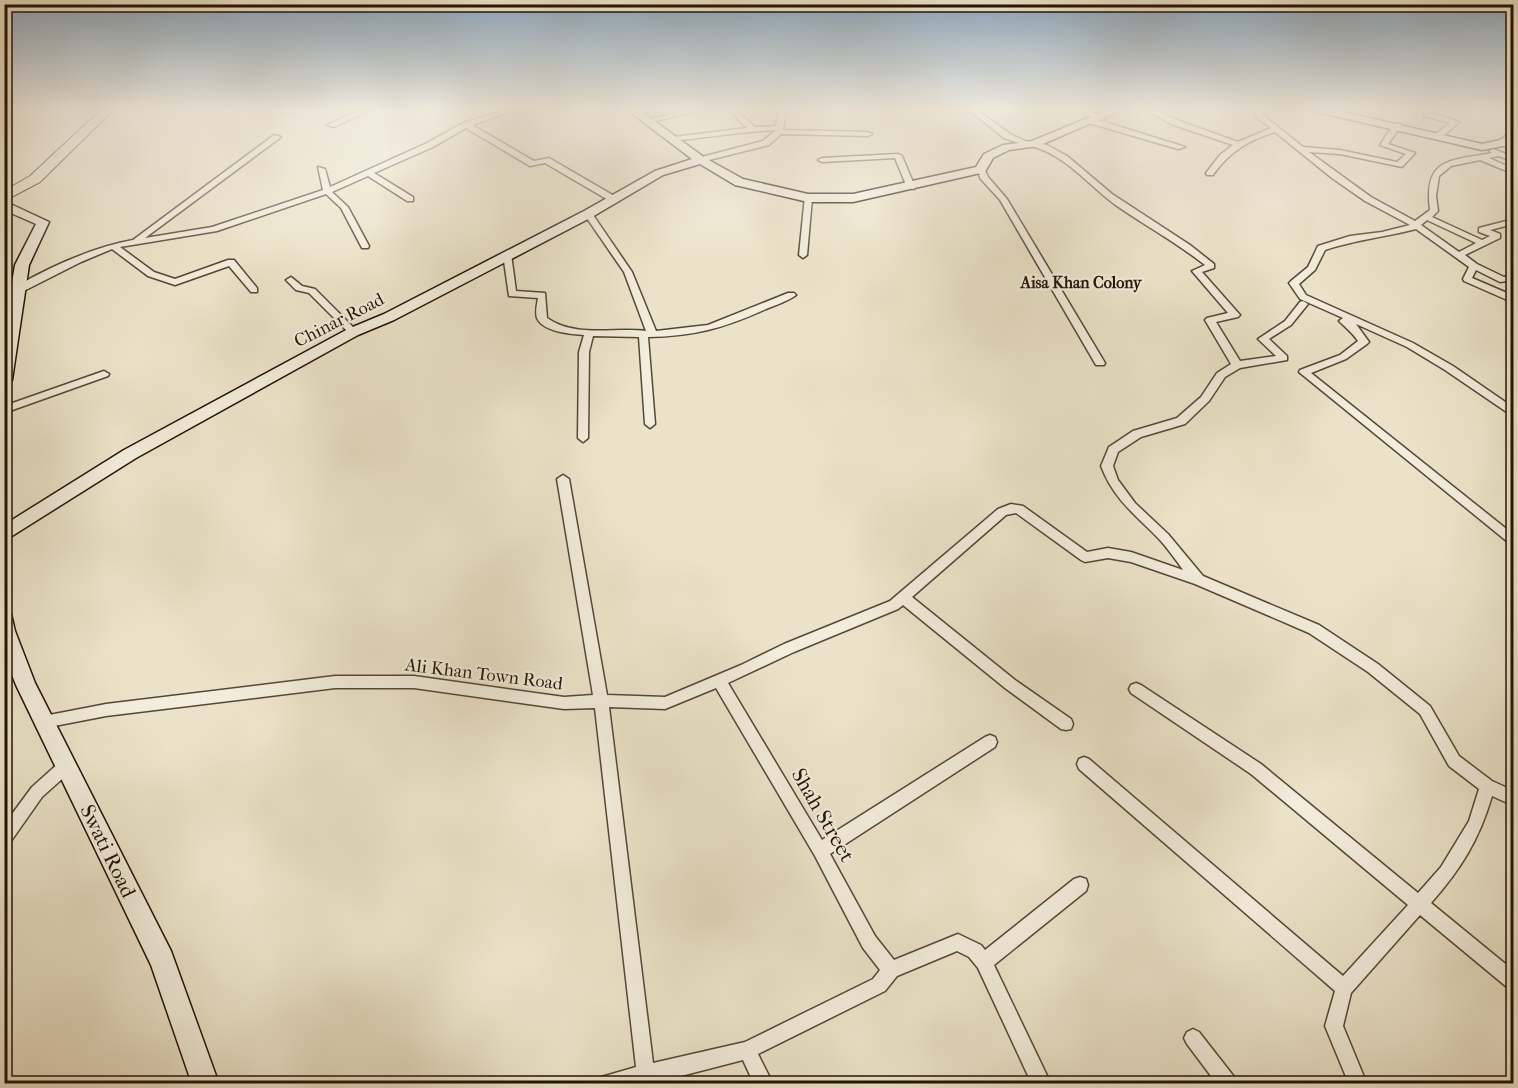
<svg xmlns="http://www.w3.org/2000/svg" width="1518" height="1088" viewBox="0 0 1518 1088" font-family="'IM FELL French Canon',serif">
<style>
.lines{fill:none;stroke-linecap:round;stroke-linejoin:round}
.street-casing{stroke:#554736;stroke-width:3}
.secondary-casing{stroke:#231305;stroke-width:3}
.primary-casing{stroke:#231305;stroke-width:2}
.street{fill:#f2eddc;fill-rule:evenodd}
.secondary{fill:#f2eddc;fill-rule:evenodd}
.primary{fill:#ebe3c9;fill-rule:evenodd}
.labels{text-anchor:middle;stroke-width:4.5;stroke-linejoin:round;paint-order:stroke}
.far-neighbourhood-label{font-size:16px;font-weight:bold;fill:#231305;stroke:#f2eddc}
.street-label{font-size:18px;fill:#231305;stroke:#f2eddc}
.near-street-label{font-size:21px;fill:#231305;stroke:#f2eddc}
</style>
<rect width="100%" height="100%" fill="#ebe3c9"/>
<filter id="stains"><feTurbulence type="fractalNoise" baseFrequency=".00333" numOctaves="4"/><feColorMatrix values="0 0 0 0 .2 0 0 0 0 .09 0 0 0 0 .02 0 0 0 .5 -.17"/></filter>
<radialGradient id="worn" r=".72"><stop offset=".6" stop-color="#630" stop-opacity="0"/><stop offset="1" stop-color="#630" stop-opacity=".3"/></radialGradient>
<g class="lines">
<defs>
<path id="street" d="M 362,109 L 372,109 L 334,127 L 327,125 Z
M 509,109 L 519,109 L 472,125 L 534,161 L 549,158 L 616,197 L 616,201 L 610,201 L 545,163 L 530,166 L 466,128 L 433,147 L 374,173 L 413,197 L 413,201 L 407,201 L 368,176 L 332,192 L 348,207 L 369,246 L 368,248 L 362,248 L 341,208 L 326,194 L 217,231 L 120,247 L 154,272 L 175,279 L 228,260 L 234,260 L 257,288 L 257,292 L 251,292 L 229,266 L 175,285 L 148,276 L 112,249 L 81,262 L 4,301 L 4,294 C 40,271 92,247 133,240 L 274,135 L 281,137 L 145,238 L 212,227 L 323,190 L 318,167 L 325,169 L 330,187 L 427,143 L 463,123 Z
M 692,109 L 704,109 L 648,123 L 644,121 Z
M 728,109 L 735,109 L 755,127 L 776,126 L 779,109 L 786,109 L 783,130 L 868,132 L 872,134 L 868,136 L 781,134 L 769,145 L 701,162 L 697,160 L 698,158 L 763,141 L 776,130 C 742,132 708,137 674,141 L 670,139 L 674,137 L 747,128 Z
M 968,109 L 976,109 L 1010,134 L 1030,143 L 1026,145 L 1004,138 Z
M 1074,109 L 1084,109 L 1106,118 L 1099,120 Z
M 1145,109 L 1154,109 L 1177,120 L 1238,142 L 1271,128 L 1257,118 L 1254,109 L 1261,109 L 1263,115 L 1303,147 L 1340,150 L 1397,162 L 1406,154 L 1380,145 L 1394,124 L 1400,124 L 1401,126 L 1388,144 L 1415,153 L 1402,167 L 1340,154 L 1309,152 L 1371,197 L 1415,221 L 1430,210 C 1423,157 1451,161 1492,153 L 1489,151 L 1493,149 L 1514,157 L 1514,162 L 1499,156 L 1489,158 L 1514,169 L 1514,174 L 1480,160 L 1451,166 L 1439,176 L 1436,196 L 1438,211 L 1432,217 L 1482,240 L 1490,236 L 1479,232 L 1479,228 L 1514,219 L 1514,224 L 1490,230 L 1500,234 L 1500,238 L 1465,255 L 1477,264 L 1504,277 L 1514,274 L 1514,280 L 1500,282 L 1476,270 L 1472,278 L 1514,296 L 1514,303 L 1464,281 L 1463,279 L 1469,267 L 1416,229 C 1385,237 1355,240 1325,250 L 1315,270 L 1299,284 L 1306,295 L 1413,343 L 1453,366 L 1514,408 L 1514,417 L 1445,370 L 1407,347 L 1356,324 L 1369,342 L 1367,344 L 1346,359 L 1311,373 L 1514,535 L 1514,547 L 1299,372 L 1300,370 L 1340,355 L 1358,341 C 1351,331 1347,329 1339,321 L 1343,318 L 1300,299 L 1289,283 L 1291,281 L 1308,267 L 1318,246 L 1350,236 L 1382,232 L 1410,225 L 1365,201 L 1332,178 L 1275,132 C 1249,140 1229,152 1213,175 L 1207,175 L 1206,173 L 1220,155 L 1233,145 L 1171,124 ZM 1427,220 L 1476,243 L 1459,252 L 1421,225 Z
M 1429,109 L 1436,109 L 1432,113 L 1459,122 L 1441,138 L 1435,138 L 1435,134 L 1450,123 L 1424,116 L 1423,114 Z
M 1089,119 L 1095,119 L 1185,147 L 1178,149 L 1089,123 Z
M 1501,141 L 1514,144 L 1514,149 L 1501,145 Z
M 1031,142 L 1047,145 L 1067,156 L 1112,194 L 1190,245 L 1214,264 L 1214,268 L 1202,272 L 1240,315 L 1238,317 L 1216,322 L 1240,361 L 1276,356 L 1258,339 L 1285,321 L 1300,302 L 1303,301 L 1308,304 L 1291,325 L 1269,339 L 1287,356 L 1287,360 L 1240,368 L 1225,377 L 1209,401 L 1185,424 L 1141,437 L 1118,452 L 1113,466 L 1118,480 L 1135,503 L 1168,534 L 1203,576 L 1319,625 L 1378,664 L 1430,706 L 1459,756 L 1492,781 L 1514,791 L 1514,806 L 1492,796 C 1479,840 1461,869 1431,903 L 1514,971 L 1514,990 L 1508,988 L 1420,915 L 1351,993 L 1343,1026 L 1367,1084 L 1349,1084 L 1325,1026 L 1335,991 L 1079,769 L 1077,764 L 1079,759 L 1084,757 L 1089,759 L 1343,976 L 1408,905 L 1251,774 L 1131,693 L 1129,689 L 1131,685 L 1136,683 L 1141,685 L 1261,764 L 1418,893 L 1441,867 L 1469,821 L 1479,789 L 1449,766 L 1420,714 L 1368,672 L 1309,633 L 1195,584 L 1131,562 L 1108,558 L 1085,562 L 1081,560 L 1016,513 L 1006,515 L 912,597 L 1015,680 L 1071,719 L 1073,724 L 1071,729 L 1066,730 L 1061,729 L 1005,688 L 903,605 L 898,609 L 794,652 L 728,683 L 822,840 L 985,737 L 990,735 L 995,737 L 997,742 L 995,747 L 830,854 L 875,936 L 894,960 L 958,934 L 981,945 L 985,950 L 1074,879 L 1080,877 L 1086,879 L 1088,885 L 1086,891 L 994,965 L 1051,1084 L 1032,1084 L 978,968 L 969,957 L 957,951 L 897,976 L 885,991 L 758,1054 L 773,1084 L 754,1084 L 743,1060 L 650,1084 L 595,1084 L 598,1078 L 636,1067 L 595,708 L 564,709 L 414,688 L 335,688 L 106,716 L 44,728 L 39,727 L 37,722 L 39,717 L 44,716 L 106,704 L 335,676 L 414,676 L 564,697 L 593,695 L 557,479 L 563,475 L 569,479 L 607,695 L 665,697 L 741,665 L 784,644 L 890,601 L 998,509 L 1011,504 L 1023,506 L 1087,552 L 1108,548 L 1131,552 L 1183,570 C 1176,560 1168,549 1160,540 C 1136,515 1114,500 1101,466 L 1109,447 L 1133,431 L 1177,418 L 1201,397 L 1217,373 L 1231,364 L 1205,320 L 1207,318 L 1228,313 L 1192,271 L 1205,265 C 1177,243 1146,226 1117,206 C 1088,185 1066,155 1031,146 ZM 716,688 L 815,856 L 863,948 L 880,970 L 873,979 L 745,1042 L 653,1063 L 609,707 L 665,709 Z
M 898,154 L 902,156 L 915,187 L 914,189 L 907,187 L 895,158 L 822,162 L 818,160 L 822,158 Z
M 978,168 L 984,168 L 988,177 L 1007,199 L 1105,363 L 1104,365 L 1096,365 L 1000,200 L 980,178 Z
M 805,196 L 812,198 L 807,255 L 803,258 L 799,255 Z
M 585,212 L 591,212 L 632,272 L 656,331 L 708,325 L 788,293 L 794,293 L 796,295 C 788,301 776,305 766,309 C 724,328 695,336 648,337 L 655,424 L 650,428 L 645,424 L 639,337 L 593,336 L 589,352 L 588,438 L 583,442 L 578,438 L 579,352 L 584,335 C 571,334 543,332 537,318 C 535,312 537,304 538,298 L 509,296 L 503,254 L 507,251 L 511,254 L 516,291 L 545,293 L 547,318 C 575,338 615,327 646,331 L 624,272 L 584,214 Z
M 291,277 L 302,286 L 315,289 L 356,330 L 356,334 L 350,334 L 309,293 L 296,290 L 286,280 Z
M 104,371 L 109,374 L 108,376 L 4,413 L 4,406 Z
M 66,759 L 71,761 L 73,766 L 71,771 L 42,797 L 9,844 L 4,846 L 4,825 L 32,787 L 61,761 Z
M 1193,1029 L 1199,1032 L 1235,1078 L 1238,1084 L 1217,1084 L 1187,1044 L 1184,1038 L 1187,1032 Z
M 4,1073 L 12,1078 L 15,1084 L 4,1084 Z"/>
<path id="secondary" d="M 626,109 L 638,109 L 705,158 L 743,179 L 808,194 L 853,194 L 976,167 L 984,154 L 1003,145 L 1032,141 L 1110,109 L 1124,109 L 1038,146 L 1009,150 L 993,158 L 985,172 L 853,202 L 808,202 L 735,185 L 700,164 L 663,175 L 592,217 L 394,320 L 358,335 L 136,458 L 4,541 L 4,525 L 124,450 L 348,329 L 384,314 L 584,211 L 655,171 L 692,159 Z
M 1312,109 L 1330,109 L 1482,144 L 1500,140 L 1514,130 L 1514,140 L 1508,145 L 1482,150 L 1317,112 Z
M 4,201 L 49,222 L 29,265 L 12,380 L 4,385 L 4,331 L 15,265 L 36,224 L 4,210 Z
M 4,612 L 11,614 L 15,631 L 35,683 L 171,951 L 219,1084 L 192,1084 L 151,965 L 16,685 L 4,655 Z"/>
<path id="primary" d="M 102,109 L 114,109 L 40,182 L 4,201 L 4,191 L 30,176 Z"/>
</defs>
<use href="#street" class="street-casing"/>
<use href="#secondary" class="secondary-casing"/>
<use href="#primary" class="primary-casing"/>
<use href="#street" class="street"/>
<use href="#secondary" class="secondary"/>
<use href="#primary" class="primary"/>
</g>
<linearGradient id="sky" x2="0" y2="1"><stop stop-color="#8eaac1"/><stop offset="0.42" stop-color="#f6f2e7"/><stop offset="1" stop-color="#f6f2e7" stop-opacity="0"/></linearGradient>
<rect width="1518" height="261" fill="url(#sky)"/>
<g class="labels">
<g class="far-neighbourhood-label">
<text x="1081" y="288">Aisa Khan Colony</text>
</g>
<g class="street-label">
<text transform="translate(339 320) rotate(-27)" y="6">Chinar Road</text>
<text transform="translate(484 674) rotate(7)" y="6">Ali Khan Town Road</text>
</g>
<g class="near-street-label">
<text transform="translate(823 815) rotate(60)" y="7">Shah Street</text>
<text transform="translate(108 851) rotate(64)" y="7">Swati Road</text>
</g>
</g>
<rect width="1518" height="1088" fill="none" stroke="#ebe3c9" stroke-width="24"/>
<rect x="6" y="6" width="1506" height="1076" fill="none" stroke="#231305" stroke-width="3"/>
<rect x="12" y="12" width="1494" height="1064" fill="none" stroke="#231305" stroke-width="1.5"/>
<rect width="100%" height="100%" filter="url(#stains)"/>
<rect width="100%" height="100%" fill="url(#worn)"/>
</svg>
